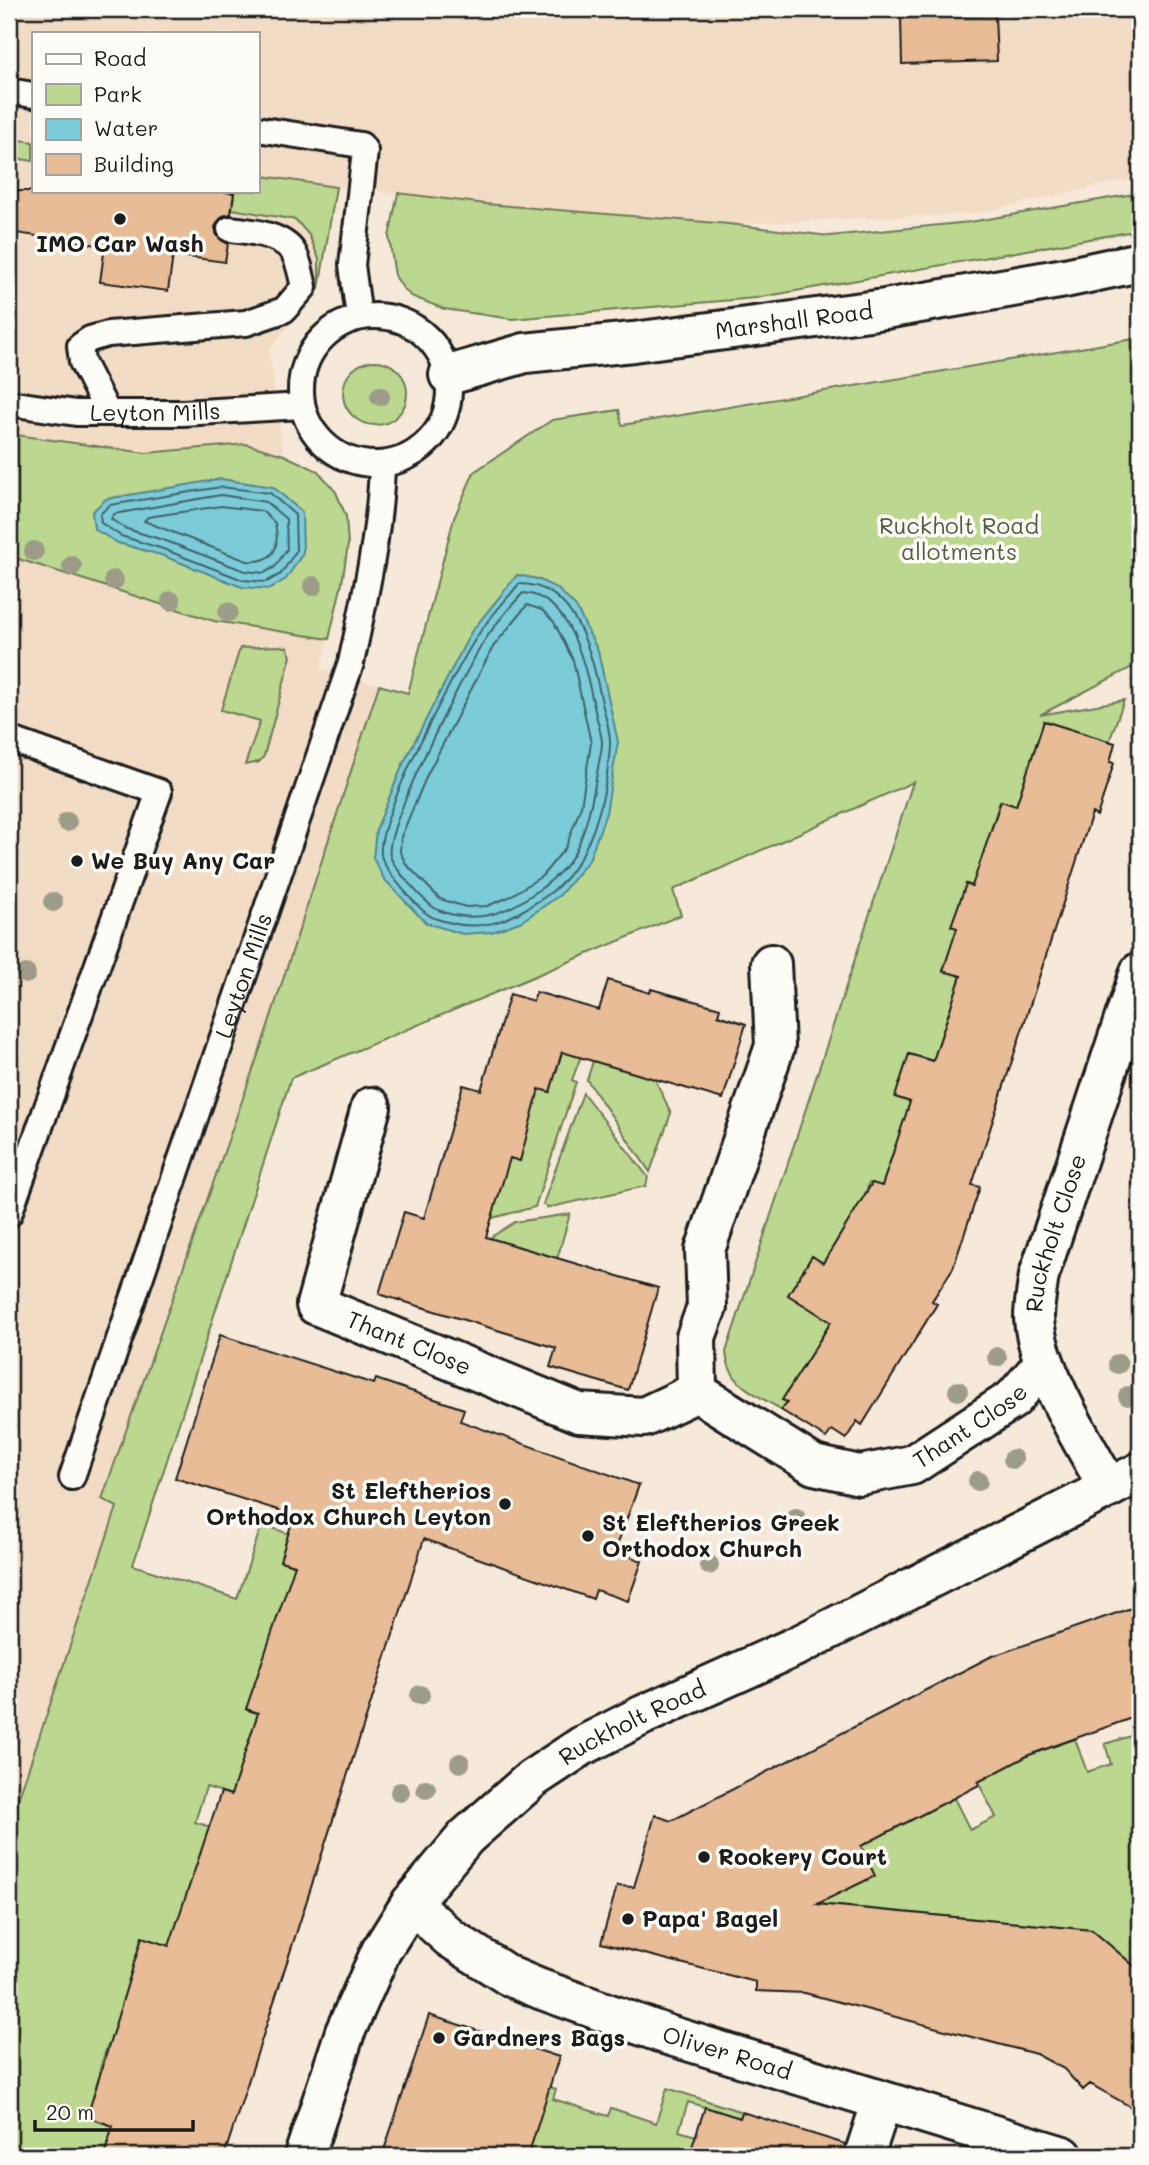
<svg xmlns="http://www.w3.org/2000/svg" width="1149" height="2165" viewBox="0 0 1149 2165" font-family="Mali,sans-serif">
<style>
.built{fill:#f2dcc6;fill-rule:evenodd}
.green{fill:#bcd78f;stroke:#6c7a56;stroke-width:2}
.water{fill:#7ccbd9;stroke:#56858d;stroke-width:2}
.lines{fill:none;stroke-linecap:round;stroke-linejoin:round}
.shore{stroke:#426268;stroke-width:2}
.building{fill:#e7bc97;stroke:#1c1c1c;stroke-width:2}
.service-casing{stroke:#1c1c1c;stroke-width:30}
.minor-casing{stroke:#1c1c1c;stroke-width:44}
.tertiary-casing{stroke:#1c1c1c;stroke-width:44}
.primary-casing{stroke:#1c1c1c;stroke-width:44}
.service{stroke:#fdfcf7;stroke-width:24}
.minor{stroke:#fdfcf7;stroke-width:38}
.tertiary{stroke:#fdfcf7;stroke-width:38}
.primary{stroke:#fdfcf7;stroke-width:38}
.tree{fill:#9d9c88}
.poi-dot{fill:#1c1c1c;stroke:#fdfcf7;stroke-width:2.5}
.labels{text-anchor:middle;stroke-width:7;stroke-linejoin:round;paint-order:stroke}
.poi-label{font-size:23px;font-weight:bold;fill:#1c1c1c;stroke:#fdfcf7;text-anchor:start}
.street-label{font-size:23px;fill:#1c1c1c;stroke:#fdfcf7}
.park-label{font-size:23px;fill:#545d44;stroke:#fdfcf7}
</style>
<rect width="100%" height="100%" fill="#f6e9da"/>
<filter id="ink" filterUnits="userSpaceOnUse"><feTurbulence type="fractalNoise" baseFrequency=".0143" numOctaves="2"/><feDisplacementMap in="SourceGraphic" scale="14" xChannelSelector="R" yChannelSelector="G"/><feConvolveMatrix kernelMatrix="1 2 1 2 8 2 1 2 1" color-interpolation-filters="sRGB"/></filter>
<g filter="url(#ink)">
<path class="built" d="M 9,9 L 1140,9 L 1140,177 L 974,214 L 729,224 L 486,204 L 336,187 L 319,289 L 269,350 L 284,455 L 318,471 L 336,492 L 346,516 L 348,545 L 342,583 L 321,669 L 379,685 L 263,1041 L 291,1078 L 9,1943 ZM 33,33 L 257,33 L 257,191 L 33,191 Z"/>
<path class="green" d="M 9,138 L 33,142 L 33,161 L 9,157 Z
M 257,175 L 336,187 L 319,289 L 319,259 L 309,235 L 296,220 L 232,209 L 234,194 L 217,191 L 257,191 Z
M 398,193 L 486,204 L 729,224 L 829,236 L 970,222 L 1140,193 L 1140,230 L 756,298 L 512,319 L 444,309 L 411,296 L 403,288 L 395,276 L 389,237 Z
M 1140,338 L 1140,663 L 1040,715 L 1124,700 L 1109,742 L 1044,721 L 1016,806 L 1000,801 L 987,843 L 977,887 L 966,884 L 952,926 L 975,934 L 950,951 L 943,970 L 961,976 L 933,1061 L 909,1054 L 896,1096 L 919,1105 L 896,1144 L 882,1186 L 869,1183 L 857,1220 L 823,1263 L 812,1257 L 788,1295 L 831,1322 L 783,1399 L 787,1402 L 782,1410 C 756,1394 728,1385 726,1352 L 913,782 L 673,890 L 681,915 L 291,1078 L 133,1565 L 237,1599 L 262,1524 L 289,1534 L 281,1561 L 345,1582 L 313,1678 L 262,1662 L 247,1710 L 298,1726 L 232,1795 L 206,1787 L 195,1822 L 220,1830 L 136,2056 L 107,2046 L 99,2072 L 178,2098 L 113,2126 L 104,2156 L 9,2156 L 9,1826 L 117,1507 L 102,1499 L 263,1041 L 379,685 L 408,693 L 454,518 L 474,472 L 552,420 L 619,410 L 622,425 Z
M343 393a32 32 0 1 1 64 0a32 32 0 1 1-64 0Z
M 9,434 L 146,453 L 246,444 L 284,455 L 318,471 L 336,492 L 346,516 L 348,545 L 342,583 L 329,639 L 214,621 L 9,556 Z
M 276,646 L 287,647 L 291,656 L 264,756 L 259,762 L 245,765 L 260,721 L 221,710 L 240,648 Z
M 568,1030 L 581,1056 L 572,1080 L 576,1082 L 535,1207 L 481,1221 L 510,1158 L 520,1161 L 530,1086 L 550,1092 Z
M 593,1061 L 655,1079 L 671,1113 L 650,1172 L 587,1080 Z
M 583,1093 L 648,1177 L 646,1186 L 547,1208 L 543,1204 Z
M 570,1214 L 555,1266 L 517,1246 L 490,1238 L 515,1222 Z
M 1140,1733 L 1140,1971 L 1092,1930 L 763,1899 L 846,1878 L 870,1865 L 858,1840 L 895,1828 L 954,1798 L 970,1830 L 996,1817 L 978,1782 L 1029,1755 L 1075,1739 L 1087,1772 L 1111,1764 L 1105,1744 Z
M 525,2079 L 556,2089 L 553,2099 L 608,2116 L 611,2108 L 656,2123 L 667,2088 L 742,2112 L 740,2118 L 688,2102 L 679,2131 L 696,2136 L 689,2156 L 521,2156 L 530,2130 Z"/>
<path class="water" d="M 221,479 L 273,487 L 302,512 L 303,553 L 286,579 L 269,589 L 242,587 L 161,555 L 118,543 L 94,529 L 92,512 L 106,499 Z
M 517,575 L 538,579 L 558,589 L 576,607 L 598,651 L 618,742 L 606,813 L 589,860 L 560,895 L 522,921 L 492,932 L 463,934 L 426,923 L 384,879 L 373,858 L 376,830 L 403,764 L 471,632 Z"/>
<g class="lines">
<path class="shore" d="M 221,487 L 270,493 L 295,515 L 296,551 L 281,574 L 266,582 L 243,580 L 163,549 L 121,536 L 101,523 L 100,514 L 110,505 Z
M 221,495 L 266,502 L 286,519 L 287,549 L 275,567 L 264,573 L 245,571 L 166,541 L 124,528 L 111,519 L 114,514 Z
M 221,506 L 262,511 L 275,523 C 280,548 275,563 247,561 L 144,521 L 148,517 Z
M 519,584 C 578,583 593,660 602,703 C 605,716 611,732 610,745 C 607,796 591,866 546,896 C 507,922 481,935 434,918 C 421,913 382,868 381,854 C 377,818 454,673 476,638 C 488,619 505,601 519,584 Z
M 523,593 C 572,596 585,668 594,706 C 596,717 601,731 602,742 C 602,751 599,760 598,768 C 593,796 588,824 576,850 C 566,870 546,886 527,898 C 499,917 470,923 438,910 C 427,905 392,867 390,855 C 384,828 465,672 483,643 C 494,625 509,608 523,593 Z
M 527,605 L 542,610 L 554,622 L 573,660 L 591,743 L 581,806 L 566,847 L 542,876 L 509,897 L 487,906 L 466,907 L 440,899 L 406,864 L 400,852 L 401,837 L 427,775 L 493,647 Z"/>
</g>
<path class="building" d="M 995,15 L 997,61 L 902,64 L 901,18 Z
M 9,191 L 213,191 L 234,193 L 231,214 L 223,216 L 215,227 L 217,236 L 228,244 L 225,262 L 173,255 L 168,291 L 100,282 L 105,246 L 9,232 Z
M 1044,721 L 1115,743 L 1110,762 L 1114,763 L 1097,816 L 1092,813 L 972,1185 L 980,1187 L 953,1268 L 932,1301 L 937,1304 L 862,1425 L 857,1421 L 846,1439 L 832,1430 L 826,1438 L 781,1410 L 787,1402 L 782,1400 L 831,1322 L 788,1295 L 812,1256 L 823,1263 L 872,1183 L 882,1186 L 910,1102 L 895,1097 L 909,1054 L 933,1061 L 961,976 L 943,971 L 957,928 L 951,926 L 966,884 L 972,886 L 1001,801 L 1016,806 Z
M 608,980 L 650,993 L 651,989 L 720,1008 L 718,1015 L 746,1024 L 723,1099 L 562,1052 L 550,1092 L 539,1089 L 520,1161 L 510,1158 L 486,1237 L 658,1288 L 628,1390 L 550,1367 L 556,1348 L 379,1294 L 404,1212 L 424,1218 L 463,1085 L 481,1090 L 510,994 L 533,1001 L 536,992 L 599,1010 Z
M 220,1335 L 374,1384 L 376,1379 L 464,1409 L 460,1421 L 639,1485 L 615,1551 L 642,1561 L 628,1601 L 596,1590 L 593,1599 L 424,1539 L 224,2156 L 104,2156 L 113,2126 L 87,2117 L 142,1937 L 169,1946 L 221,1792 L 231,1795 L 258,1713 L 246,1709 L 295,1565 L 280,1561 L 294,1515 L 175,1478 Z
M 1140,1605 L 1140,1715 L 1029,1755 L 978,1782 L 979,1785 L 861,1846 L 875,1876 L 817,1904 L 1092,1930 L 1140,1971 L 1140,2112 L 1090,2084 L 1083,2090 L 1064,2069 L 1036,2054 L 805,1993 L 756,1991 L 756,1982 L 601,1943 L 617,1886 L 634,1887 L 655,1815 L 671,1821 L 990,1657 Z
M 429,2015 L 559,2057 L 528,2156 L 382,2156 Z
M 705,2107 L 740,2118 L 742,2112 L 845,2144 L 843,2156 L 689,2156 Z"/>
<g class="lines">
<defs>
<g id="service">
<path d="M 9,91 L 33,95"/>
<path d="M 257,129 L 361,145 L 365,151 L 352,265 L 359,317"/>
<circle cx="375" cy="390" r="74"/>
<path id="s1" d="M 9,403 L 76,413 L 182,413 L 302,406"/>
<path d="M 108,413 L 82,362 L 80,346 L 90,339 L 108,334 L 246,323 L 284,310 L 304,287 C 301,275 299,260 292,250 C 279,234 249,231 230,229"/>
<path d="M 9,739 L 159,792 L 9,1214"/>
<path id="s2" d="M 72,1477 L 351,663 C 365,597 380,532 382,465"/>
</g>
<g id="minor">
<path id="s3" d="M 449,375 L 525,353 L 633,342 L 885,309 L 1065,278 L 1140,262"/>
<path id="s4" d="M 371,1107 L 316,1305 L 579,1413 L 644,1417 L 697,1392"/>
<path d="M 697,1392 L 696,1337 L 707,1307 L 705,1250 L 775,1046 L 771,964"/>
<path id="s5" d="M 697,1392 L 814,1465 L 860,1475 L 912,1465 L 1013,1399 L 1044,1363"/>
<path id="s6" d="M 1109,1488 C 1085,1446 1036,1366 1034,1318 C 1034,1304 1037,1289 1039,1275 L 1140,972"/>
<path d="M 864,2156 L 882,2101"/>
</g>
<g id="tertiary">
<path id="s7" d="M 411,1903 L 450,1938 L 509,1976 L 540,1989 L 668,2035 L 1063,2156"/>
</g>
<g id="primary">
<path id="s8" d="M 304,2156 L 345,2032 L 381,1951 L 411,1903 L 466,1837 L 532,1779 L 582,1746 L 643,1715 L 799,1645 L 1140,1472"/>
</g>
</defs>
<use href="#service" class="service-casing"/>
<use href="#minor" class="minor-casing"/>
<use href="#tertiary" class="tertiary-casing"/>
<use href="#primary" class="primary-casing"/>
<use href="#service" class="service"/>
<use href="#minor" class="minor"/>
<use href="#tertiary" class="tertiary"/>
<use href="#primary" class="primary"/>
</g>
<g class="tree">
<circle cx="380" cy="396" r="10"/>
<circle cx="34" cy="551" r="10"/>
<circle cx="72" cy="566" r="10"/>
<circle cx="114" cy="580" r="10"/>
<circle cx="313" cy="586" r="10"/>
<circle cx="171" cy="601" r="10"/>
<circle cx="228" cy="612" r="10"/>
<circle cx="67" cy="822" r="10"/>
<circle cx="53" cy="902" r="10"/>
<circle cx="26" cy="974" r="10"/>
<circle cx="997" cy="1357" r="10"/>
<circle cx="1118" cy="1364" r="10"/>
<circle cx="958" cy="1391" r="10"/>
<circle cx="1128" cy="1396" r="10"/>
<circle cx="1013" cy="1459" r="10"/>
<circle cx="978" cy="1481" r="10"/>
<circle cx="796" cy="1518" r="10"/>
<circle cx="709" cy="1565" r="10"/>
<circle cx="420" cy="1695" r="10"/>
<circle cx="460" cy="1763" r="10"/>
<circle cx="426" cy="1789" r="10"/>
<circle cx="400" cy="1792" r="10"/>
</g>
</g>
<g class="poi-dot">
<circle cx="120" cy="219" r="7"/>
<circle cx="77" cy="861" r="7"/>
<circle cx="505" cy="1504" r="7"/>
<circle cx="588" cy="1536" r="7"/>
<circle cx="704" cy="1857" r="7"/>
<circle cx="628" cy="1919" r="7"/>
<circle cx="439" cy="2038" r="7"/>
</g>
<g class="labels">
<g class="poi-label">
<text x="120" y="252" text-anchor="middle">IMO Car Wash</text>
<text x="91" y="869">We Buy Any Car</text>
<text x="491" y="1499" text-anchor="end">St Eleftherios<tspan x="491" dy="26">Orthodox Church Leyton</tspan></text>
<text x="602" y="1531">St Eleftherios Greek<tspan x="602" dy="26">Orthodox Church</tspan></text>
<text x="718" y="1865">Rookery Court</text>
<text x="642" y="1927">Papa' Bagel</text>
<text x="453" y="2046">Gardners Bags</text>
</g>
<g class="street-label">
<text dy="8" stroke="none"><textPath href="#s3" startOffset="350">Marshall Road</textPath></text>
<text dy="8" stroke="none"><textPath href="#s1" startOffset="147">Leyton Mills</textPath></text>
<text dy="8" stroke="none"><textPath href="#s2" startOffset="530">Leyton Mills</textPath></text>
<text dy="8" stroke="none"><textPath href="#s6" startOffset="275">Ruckholt Close</textPath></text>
<text dy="8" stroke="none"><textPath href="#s4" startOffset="306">Thant Close</textPath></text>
<text dy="8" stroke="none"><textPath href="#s5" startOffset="308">Thant Close</textPath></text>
<text dy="8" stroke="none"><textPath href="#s8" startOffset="565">Ruckholt Road</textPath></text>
<text dy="8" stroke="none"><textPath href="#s7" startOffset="354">Oliver Road</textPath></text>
</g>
<g class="park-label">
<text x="959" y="534">Ruckholt Road<tspan x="959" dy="26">allotments</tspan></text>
</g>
</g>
<rect width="1149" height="2165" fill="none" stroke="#fdfcf7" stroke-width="35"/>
<rect x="18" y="18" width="1114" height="2130" fill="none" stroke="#1c1c1c" stroke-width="2.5" filter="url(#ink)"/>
<rect x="32" y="32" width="228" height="161" fill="#fdfcf7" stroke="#a3a29f" stroke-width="2"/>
<rect x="46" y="54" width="35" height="10" fill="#fdfcf7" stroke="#a3a29f" stroke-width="2"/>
<text x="94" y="66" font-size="21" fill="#1c1c1c">Road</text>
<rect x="46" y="84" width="35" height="21" fill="#bcd78f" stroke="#a3a29f" stroke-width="2"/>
<text x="94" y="102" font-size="21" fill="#1c1c1c">Park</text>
<rect x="46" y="119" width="35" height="21" fill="#7ccbd9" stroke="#a3a29f" stroke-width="2"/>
<text x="94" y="136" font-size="21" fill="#1c1c1c">Water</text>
<rect x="46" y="154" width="35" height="21" fill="#e7bc97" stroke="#a3a29f" stroke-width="2"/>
<text x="94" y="172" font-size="21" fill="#1c1c1c">Building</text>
<path d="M35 2120v10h158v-10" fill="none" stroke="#1c1c1c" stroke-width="3.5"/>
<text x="46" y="2120" font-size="21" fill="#1c1c1c" stroke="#fdfcf7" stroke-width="5" paint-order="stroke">20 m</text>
</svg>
